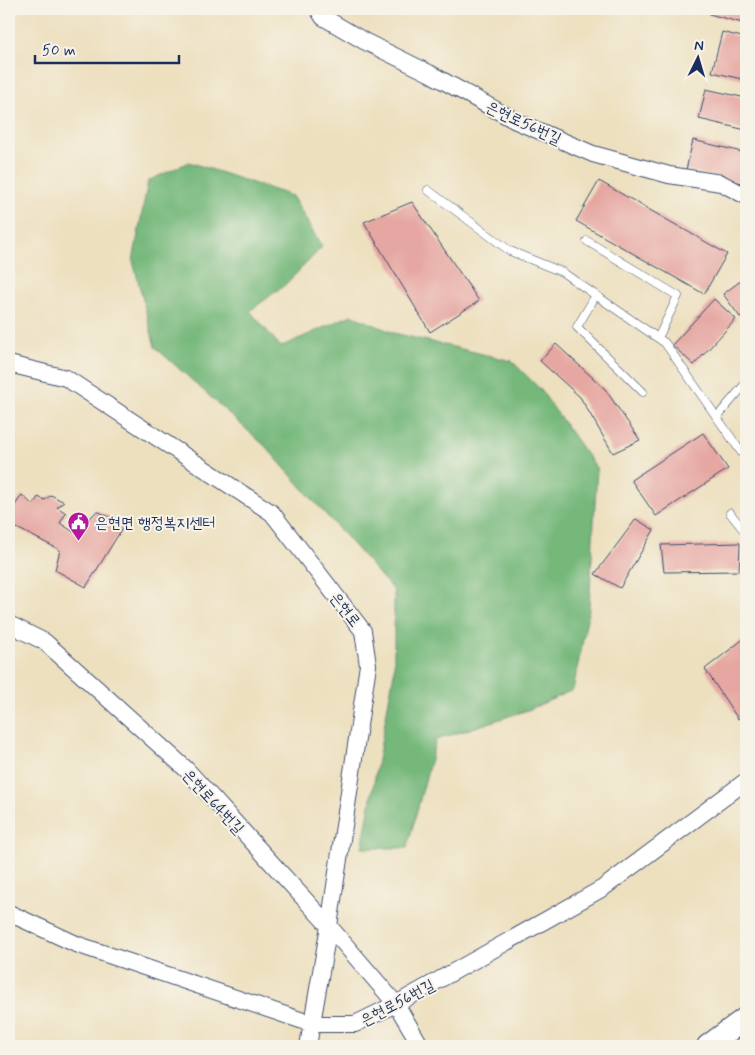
<svg xmlns="http://www.w3.org/2000/svg" width="755" height="1055" viewBox="0 0 755 1055" font-family="Mynerve,'Poor Story',sans-serif">
<style>
.forest{fill:#75b87a;stroke:#48746c}
.building{fill:#e6a7a2}
.lines{fill:none;stroke-linecap:round;stroke-linejoin:round}
.lane-casing{stroke:#3a4a6d;stroke-width:9}
.street-casing{stroke:#3a4a6d;stroke-width:18}
.secondary-casing{stroke:#3a4a6d;stroke-width:24}
.lane{stroke:#fff;stroke-width:8}
.street{stroke:#fff;stroke-width:16}
.secondary{stroke:#fff;stroke-width:22}
.labels{text-anchor:middle;stroke-width:4;stroke-linejoin:round;paint-order:stroke}
.street-label{font-size:16px;fill:#1b2f5e;stroke:#f7f3e8}
.poi-label{font-size:16px;fill:#1b2f5e;stroke:#f7f3e8;text-anchor:start}
</style>
<rect width="100%" height="100%" fill="#f7f3e8"/>
<filter id="ink" filterUnits="userSpaceOnUse"><feTurbulence type="fractalNoise" baseFrequency=".02" numOctaves="2"/><feDisplacementMap in="SourceGraphic" scale="10" xChannelSelector="R" yChannelSelector="G"/><feConvolveMatrix kernelMatrix="1 2 1 2 8 2 1 2 1" color-interpolation-filters="sRGB"/></filter>
<filter id="wash" filterUnits="userSpaceOnUse"><feTurbulence type="fractalNoise" baseFrequency=".0096" numOctaves="4" result="noise"/><feDisplacementMap in="SourceGraphic" scale="20" xChannelSelector="R" yChannelSelector="G"/><feGaussianBlur stdDeviation="1.12" result="paint"/><feColorMatrix in="noise" values="0 0 0 0 0 0 0 0 0 0 0 0 0 0 0 0 0 1.4 0 .05"/><feComposite in="paint" operator="in"/></filter>
<g filter="url(#wash)">
<rect width="100%" height="100%" fill="#ede0bf"/>
<path class="forest" d="M 189,162 L 292,196 L 322,247 L 286,284 L 250,311 L 281,347 L 351,315 L 394,333 L 512,361 L 540,389 L 597,469 L 589,609 L 573,690 L 528,710 L 436,740 L 407,848 L 362,848 L 394,672 L 394,591 L 265,446 L 155,347 L 133,261 L 148,181 Z"/>
<g id="blocks">
<path class="building" d="M 711,9 L 746,9 L 746,24 L 709,14 Z
M 722,32 L 746,38 L 746,80 L 712,72 Z
M 706,89 L 746,98 L 746,130 L 699,119 Z
M 693,140 L 746,153 L 746,184 L 686,170 Z
M 599,181 L 727,254 L 704,294 L 576,221 Z
M 412,202 L 479,301 L 430,332 L 364,222 Z
M 746,277 L 746,313 L 740,317 L 723,294 Z
M 714,299 L 736,319 L 694,365 L 672,345 Z
M 556,344 L 605,389 L 640,440 L 613,453 L 580,397 L 540,361 Z
M 703,433 L 728,469 L 656,516 L 631,480 Z
M 22,495 L 33,505 L 38,497 L 45,500 L 51,495 L 64,502 L 57,507 L 66,513 L 60,523 L 75,533 L 97,511 L 125,524 L 86,587 L 55,570 L 60,550 L 9,524 L 9,514 Z
M 636,519 L 654,530 L 620,588 L 595,574 Z
M 740,543 L 739,571 L 664,572 L 661,545 Z
M 746,637 L 746,713 L 738,719 L 705,669 Z"/>
</g>
</g>
<g filter="url(#ink)">
<use href="#blocks" fill-opacity="0" stroke="#3a4a6d" stroke-width="1"/>
<g class="lines">
<defs>
<path id="lane" d="M 428,190 L 510,251 L 562,272 L 665,343 L 746,459
M 587,241 L 678,296 L 658,338
M 596,295 L 577,327 L 643,392
M 717,417 L 746,383
M 730,513 L 746,533"/>
<path id="street" d="M 318,9 L 323,17 L 364,41 L 429,73 L 516,121 L 593,154 L 669,175 L 721,183 L 746,196
M 9,364 L 66,378 L 272,513 L 363,631 L 368,665 L 329,926 L 308,1046
M 9,624 L 45,642 L 186,769 L 329,926 L 396,1004 L 421,1046
M 9,913 L 76,944 L 312,1024 L 355,1024 L 396,1004 L 603,888 L 746,781"/>
<path id="secondary" d="M 708,1046 L 746,1018"/>
</defs>
<use href="#lane" class="lane-casing"/>
<use href="#street" class="street-casing"/>
<use href="#secondary" class="secondary-casing"/>
<use href="#lane" class="lane"/>
<use href="#street" class="street"/>
<use href="#secondary" class="secondary"/>
</g>
</g>
<defs>
<symbol id="civic-pin" viewBox="-11 -11 22 30"><path d="M0 17L-7.5 6A9.5 9.5 0 1 1 7.5 6Z" fill="#b5179e" stroke="#f7f3e8"/><path d="M-.6-6.5H3V-4.5H.6V-3L4-1V1h2V6H-6V1h2V-1L-.6-3ZM-1.2 2.5V6h2.4V2.5Z" fill="#fff"/></symbol>
</defs>
<g fill-rule="evenodd">
<use href="#civic-pin" x="66" y="510" width="25" height="34"/>
</g>
<g class="labels">
<g class="street-label">
<text transform="translate(524 122) rotate(25)" y="6">은현로56번길</text>
<text transform="translate(346 609) rotate(52)" y="6">은현로</text>
<text transform="translate(214 801) rotate(47)" y="6">은현로64번길</text>
<text transform="translate(397 1002) rotate(-28)" y="6">은현로56번길</text>
</g>
<g class="poi-label">
<text x="95" y="528">은현면 행정복지센터</text>
</g>
</g>
<rect width="755" height="1055" fill="none" stroke="#f7f3e8" stroke-width="30"/>
<g transform="translate(698 58) rotate(5)" stroke="#f7f3e8" stroke-width="4" paint-order="stroke">
<path d="M0-4L9 19L0 12L-9 19Z" fill="#1b2f5e"/>
<text y="-8" font-size="14" font-weight="bold" text-anchor="middle" fill="#1b2f5e">N</text>
</g>
<path d="M35 55v8h144v-8" fill="none" stroke="#1b2f5e" stroke-width="2.5"/>
<text x="42" y="55" font-size="15" fill="#1b2f5e" stroke="#f7f3e8" stroke-width="4" paint-order="stroke">50 m</text>
</svg>
